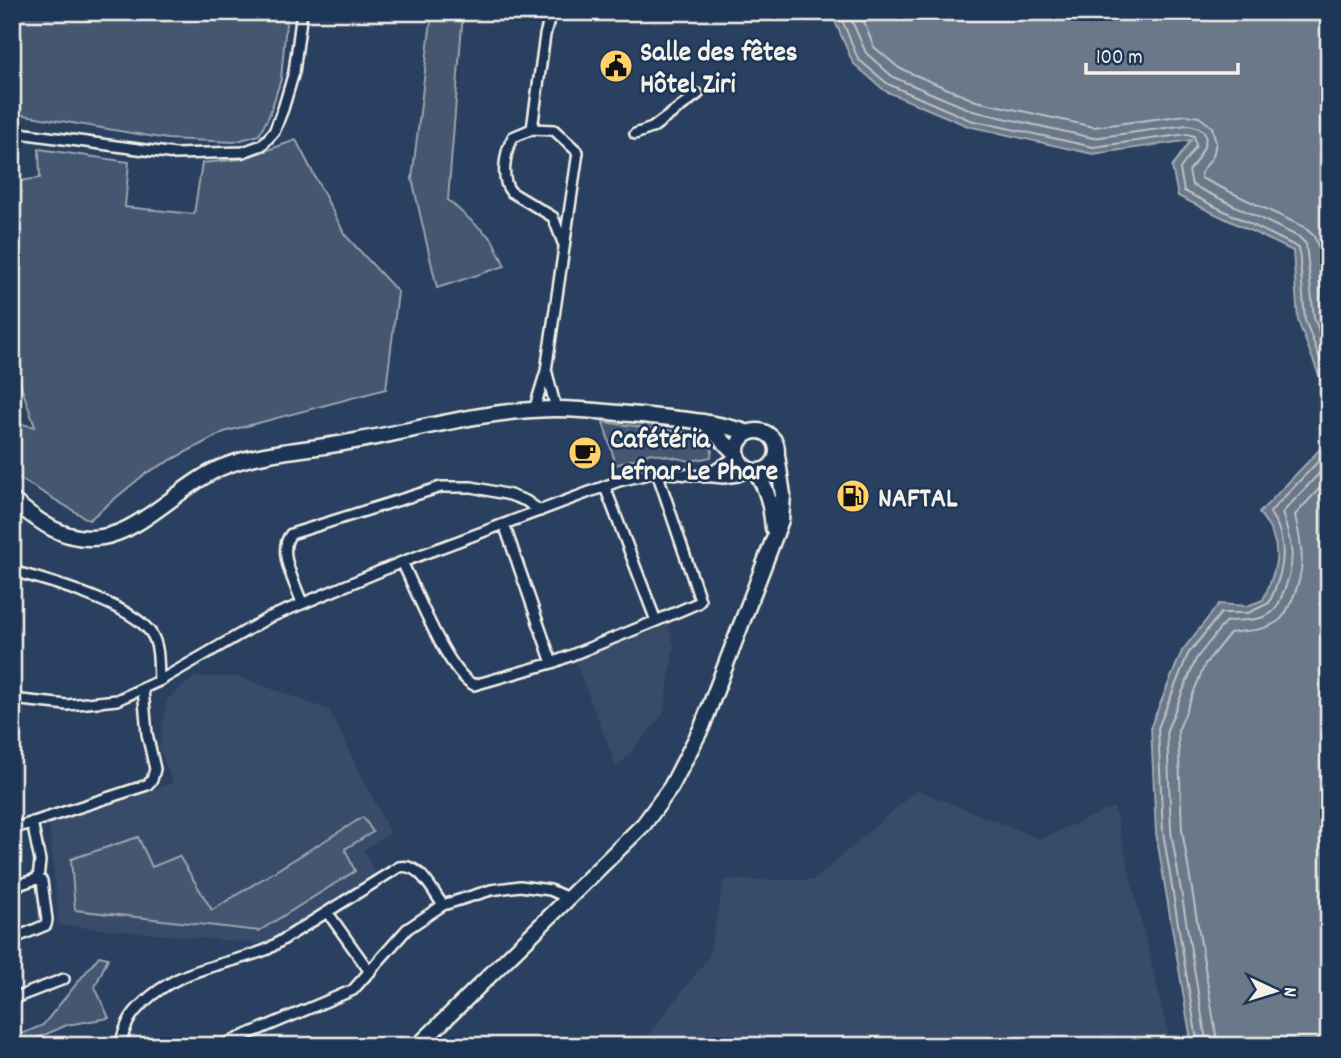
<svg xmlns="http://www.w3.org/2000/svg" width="1341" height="1058" viewBox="0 0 1341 1058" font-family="Dekko,sans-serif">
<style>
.built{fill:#374c69}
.green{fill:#445771;stroke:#9ca4ac;stroke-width:2}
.water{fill:#6a788a;stroke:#a1a8b0;stroke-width:2}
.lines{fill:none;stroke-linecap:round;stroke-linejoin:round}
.shore{stroke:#bdc1c2;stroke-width:2}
.minor-casing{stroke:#f4f1e8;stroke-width:14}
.primary-casing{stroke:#f4f1e8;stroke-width:19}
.minor{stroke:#1d3557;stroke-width:9}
.primary{stroke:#1d3557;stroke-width:14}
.labels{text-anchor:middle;stroke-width:5;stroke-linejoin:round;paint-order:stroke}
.poi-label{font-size:28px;font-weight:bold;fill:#f4f1e8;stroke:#1d3557;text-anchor:start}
</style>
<rect width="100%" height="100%" fill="#2a4060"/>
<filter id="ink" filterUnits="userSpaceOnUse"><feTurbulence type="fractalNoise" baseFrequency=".0143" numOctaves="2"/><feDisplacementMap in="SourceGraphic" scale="14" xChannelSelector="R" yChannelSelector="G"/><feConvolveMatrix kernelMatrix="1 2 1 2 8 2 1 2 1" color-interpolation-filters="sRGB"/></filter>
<g filter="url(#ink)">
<path class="built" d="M 668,625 L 674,646 L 664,713 L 617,768 L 575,661 Z
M 195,677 L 240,677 L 329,710 L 390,833 L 364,850 L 376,875 L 268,944 L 59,925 L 49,824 L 173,783 L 159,749 L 167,699 Z
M 917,790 L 1040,839 L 1114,807 L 1171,1046 L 639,1046 L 709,957 L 724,880 L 814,880 Z"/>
<path class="green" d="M 12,12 L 287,12 L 281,79 L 269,116 L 259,135 L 234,142 L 167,139 L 12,113 Z
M 432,12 L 463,12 L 448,200 L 492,239 L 505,266 L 437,288 L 412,179 Z
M 296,140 L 345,235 L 398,292 L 386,389 L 224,432 L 146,473 L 89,520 L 12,474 L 12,422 L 35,427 L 12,359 L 12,182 L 40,178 L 39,149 L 129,162 L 125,207 L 194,214 L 202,163 L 242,159 Z
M 603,422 L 689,433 L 707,441 L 712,450 L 711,457 L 691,461 L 651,453 L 616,465 Z
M 363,817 L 373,832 L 345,849 L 355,871 L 259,931 L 75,910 L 71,859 L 138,837 L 152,867 L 179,856 L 212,910 Z
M 99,956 L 108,958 L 95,987 L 109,1018 L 67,1025 L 19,1046 L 12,1046 L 12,1038 L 43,1025 Z"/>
<path class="water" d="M 831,12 L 1329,12 L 1329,401 L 1298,321 L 1293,251 L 1178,196 L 1172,167 L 1191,140 L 1093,154 L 968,126 L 885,91 L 853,63 Z
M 1329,402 L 1329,1046 L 1192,1046 L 1156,833 L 1151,726 L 1182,651 L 1219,604 L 1247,606 L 1263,600 C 1278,567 1285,544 1259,513 L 1326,443 Z"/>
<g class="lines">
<path class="shore" d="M 839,12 L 858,59 L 888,84 L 970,120 L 1093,147 L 1187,134 L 1194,136 L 1196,146 L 1180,169 L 1184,191 L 1299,248 L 1305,320 L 1329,382
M 848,12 L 866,53 L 893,77 L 973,111 L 1093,138 L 1187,125 C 1221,128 1200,156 1189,171 L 1192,185 L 1299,237 L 1306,244 L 1314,318 L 1329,357
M 860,12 L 874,47 L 899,68 L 976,101 L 1094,127 L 1186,115 L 1199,117 L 1212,127 L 1216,143 L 1213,156 L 1201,173 L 1201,178 L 1304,227 L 1314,236 L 1319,249 L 1324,315 L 1329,328
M 1198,1046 L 1163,832 L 1158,728 L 1188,654 L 1221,613 L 1248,613 L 1269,603 C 1281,577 1288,555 1278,527 C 1276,521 1272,518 1270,512 L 1329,450
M 1207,1046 L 1171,831 L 1167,730 L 1196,659 L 1225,622 C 1241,619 1251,623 1268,615 C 1276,611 1278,605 1281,598 C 1297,563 1293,547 1282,513 L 1329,463
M 1218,1046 L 1182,830 L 1178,731 L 1205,664 L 1230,633 C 1246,630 1262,632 1277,622 C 1285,617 1288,608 1292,600 C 1307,567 1302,548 1295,515 L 1329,478"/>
<defs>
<path id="minor" d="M 551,12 L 545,35 L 532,129 L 513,137 C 505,151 500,180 511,192 L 553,217 L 563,243
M 532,129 L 554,130 L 578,152 L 546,371 L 534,410
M 12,132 L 175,154 L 243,152 L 262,145 L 274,132 L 283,109 L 294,72 L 302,12
M 635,134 L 652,128 L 698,94
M 547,373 L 556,409
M 704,477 L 738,455
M 605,487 L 656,621 L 698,603 L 700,600 L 657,472
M 504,524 L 552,663
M 402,562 C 416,590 447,672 474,685 L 552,663 L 656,621
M 12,571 C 46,580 131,604 151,633 C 160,646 158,666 159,681
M 302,603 C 296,585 276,551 291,534 L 441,487 L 472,487 L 510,495 L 526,501 L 540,511
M 12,699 L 67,705 L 117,700 L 159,681 L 268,618 L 402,562 L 619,481 L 657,472 L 724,478 L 738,476 L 751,471
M 32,822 L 40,861 L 38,879
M 12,829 L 147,785 L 152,780 L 155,769 L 147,734 L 143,689
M 12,887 L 36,879 L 42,881 L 47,920 L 46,925 L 12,939
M 328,913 L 370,972
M 12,999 L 64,979
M 120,1046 C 126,1021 132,1012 151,996 C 188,966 226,966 268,949 L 399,867 C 420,862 432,891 443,905
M 220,1046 L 353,990 L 407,929 L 443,905 L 491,890 L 520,886 L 550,890 L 568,898"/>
<path id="primary" d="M 704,422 L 737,455
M737 451a20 20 0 1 1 40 0a20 20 0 1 1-40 0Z
M 755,471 C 768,489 771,507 773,528
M 12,500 C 39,522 65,543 102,537 C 142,531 181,485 220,468 C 263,450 311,450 355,441 C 421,429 487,410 554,409 C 586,409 618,413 650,416 C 683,419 717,422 749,433
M 418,1046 L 644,824 L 671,787 L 702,727 L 781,520 L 783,495 L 777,455"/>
</defs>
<use href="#minor" class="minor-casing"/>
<use href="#primary" class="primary-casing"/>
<use href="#minor" class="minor"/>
<use href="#primary" class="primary"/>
</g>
</g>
<defs>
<symbol id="civic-disc" viewBox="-11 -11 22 22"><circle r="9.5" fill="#ffd166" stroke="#1d3557"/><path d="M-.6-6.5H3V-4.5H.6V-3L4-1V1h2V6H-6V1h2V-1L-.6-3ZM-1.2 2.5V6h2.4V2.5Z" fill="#111"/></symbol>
<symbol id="cafe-disc" viewBox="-11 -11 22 22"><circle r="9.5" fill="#ffd166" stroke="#1d3557"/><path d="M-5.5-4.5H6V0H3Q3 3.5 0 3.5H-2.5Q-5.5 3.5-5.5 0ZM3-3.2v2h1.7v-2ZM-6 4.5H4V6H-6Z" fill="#111"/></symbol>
<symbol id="fuel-disc" viewBox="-11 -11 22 22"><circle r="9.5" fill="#ffd166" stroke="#1d3557"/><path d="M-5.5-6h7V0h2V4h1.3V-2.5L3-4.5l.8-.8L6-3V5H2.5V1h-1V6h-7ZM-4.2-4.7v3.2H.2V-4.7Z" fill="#111"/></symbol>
</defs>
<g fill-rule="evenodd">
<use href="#civic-disc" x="597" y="47" width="38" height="38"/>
<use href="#cafe-disc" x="566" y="434" width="38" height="38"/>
<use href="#fuel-disc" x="834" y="477" width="38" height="38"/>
</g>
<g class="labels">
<g class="poi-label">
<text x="640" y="60">Salle des fêtes<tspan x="640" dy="32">Hôtel Ziri</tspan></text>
<text x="610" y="447">Cafétéria<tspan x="610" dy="32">Lefnar Le Phare</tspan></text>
<text x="878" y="506">NAFTAL</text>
</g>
</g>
<rect width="1341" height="1058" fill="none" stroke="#1d3557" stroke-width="42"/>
<rect x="21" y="21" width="1299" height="1016" fill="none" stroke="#f4f1e8" stroke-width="2.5" filter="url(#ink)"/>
<g transform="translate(1275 991) rotate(94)" stroke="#1d3557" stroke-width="5" paint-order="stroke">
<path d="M0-5L12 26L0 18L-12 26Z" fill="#f4f1e8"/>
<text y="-10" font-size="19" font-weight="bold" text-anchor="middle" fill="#f4f1e8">N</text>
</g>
<path d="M1086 63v10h152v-10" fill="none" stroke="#f4f1e8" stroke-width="3.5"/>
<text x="1096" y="63" font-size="21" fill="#f4f1e8" stroke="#1d3557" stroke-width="5" paint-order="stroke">100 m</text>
</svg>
